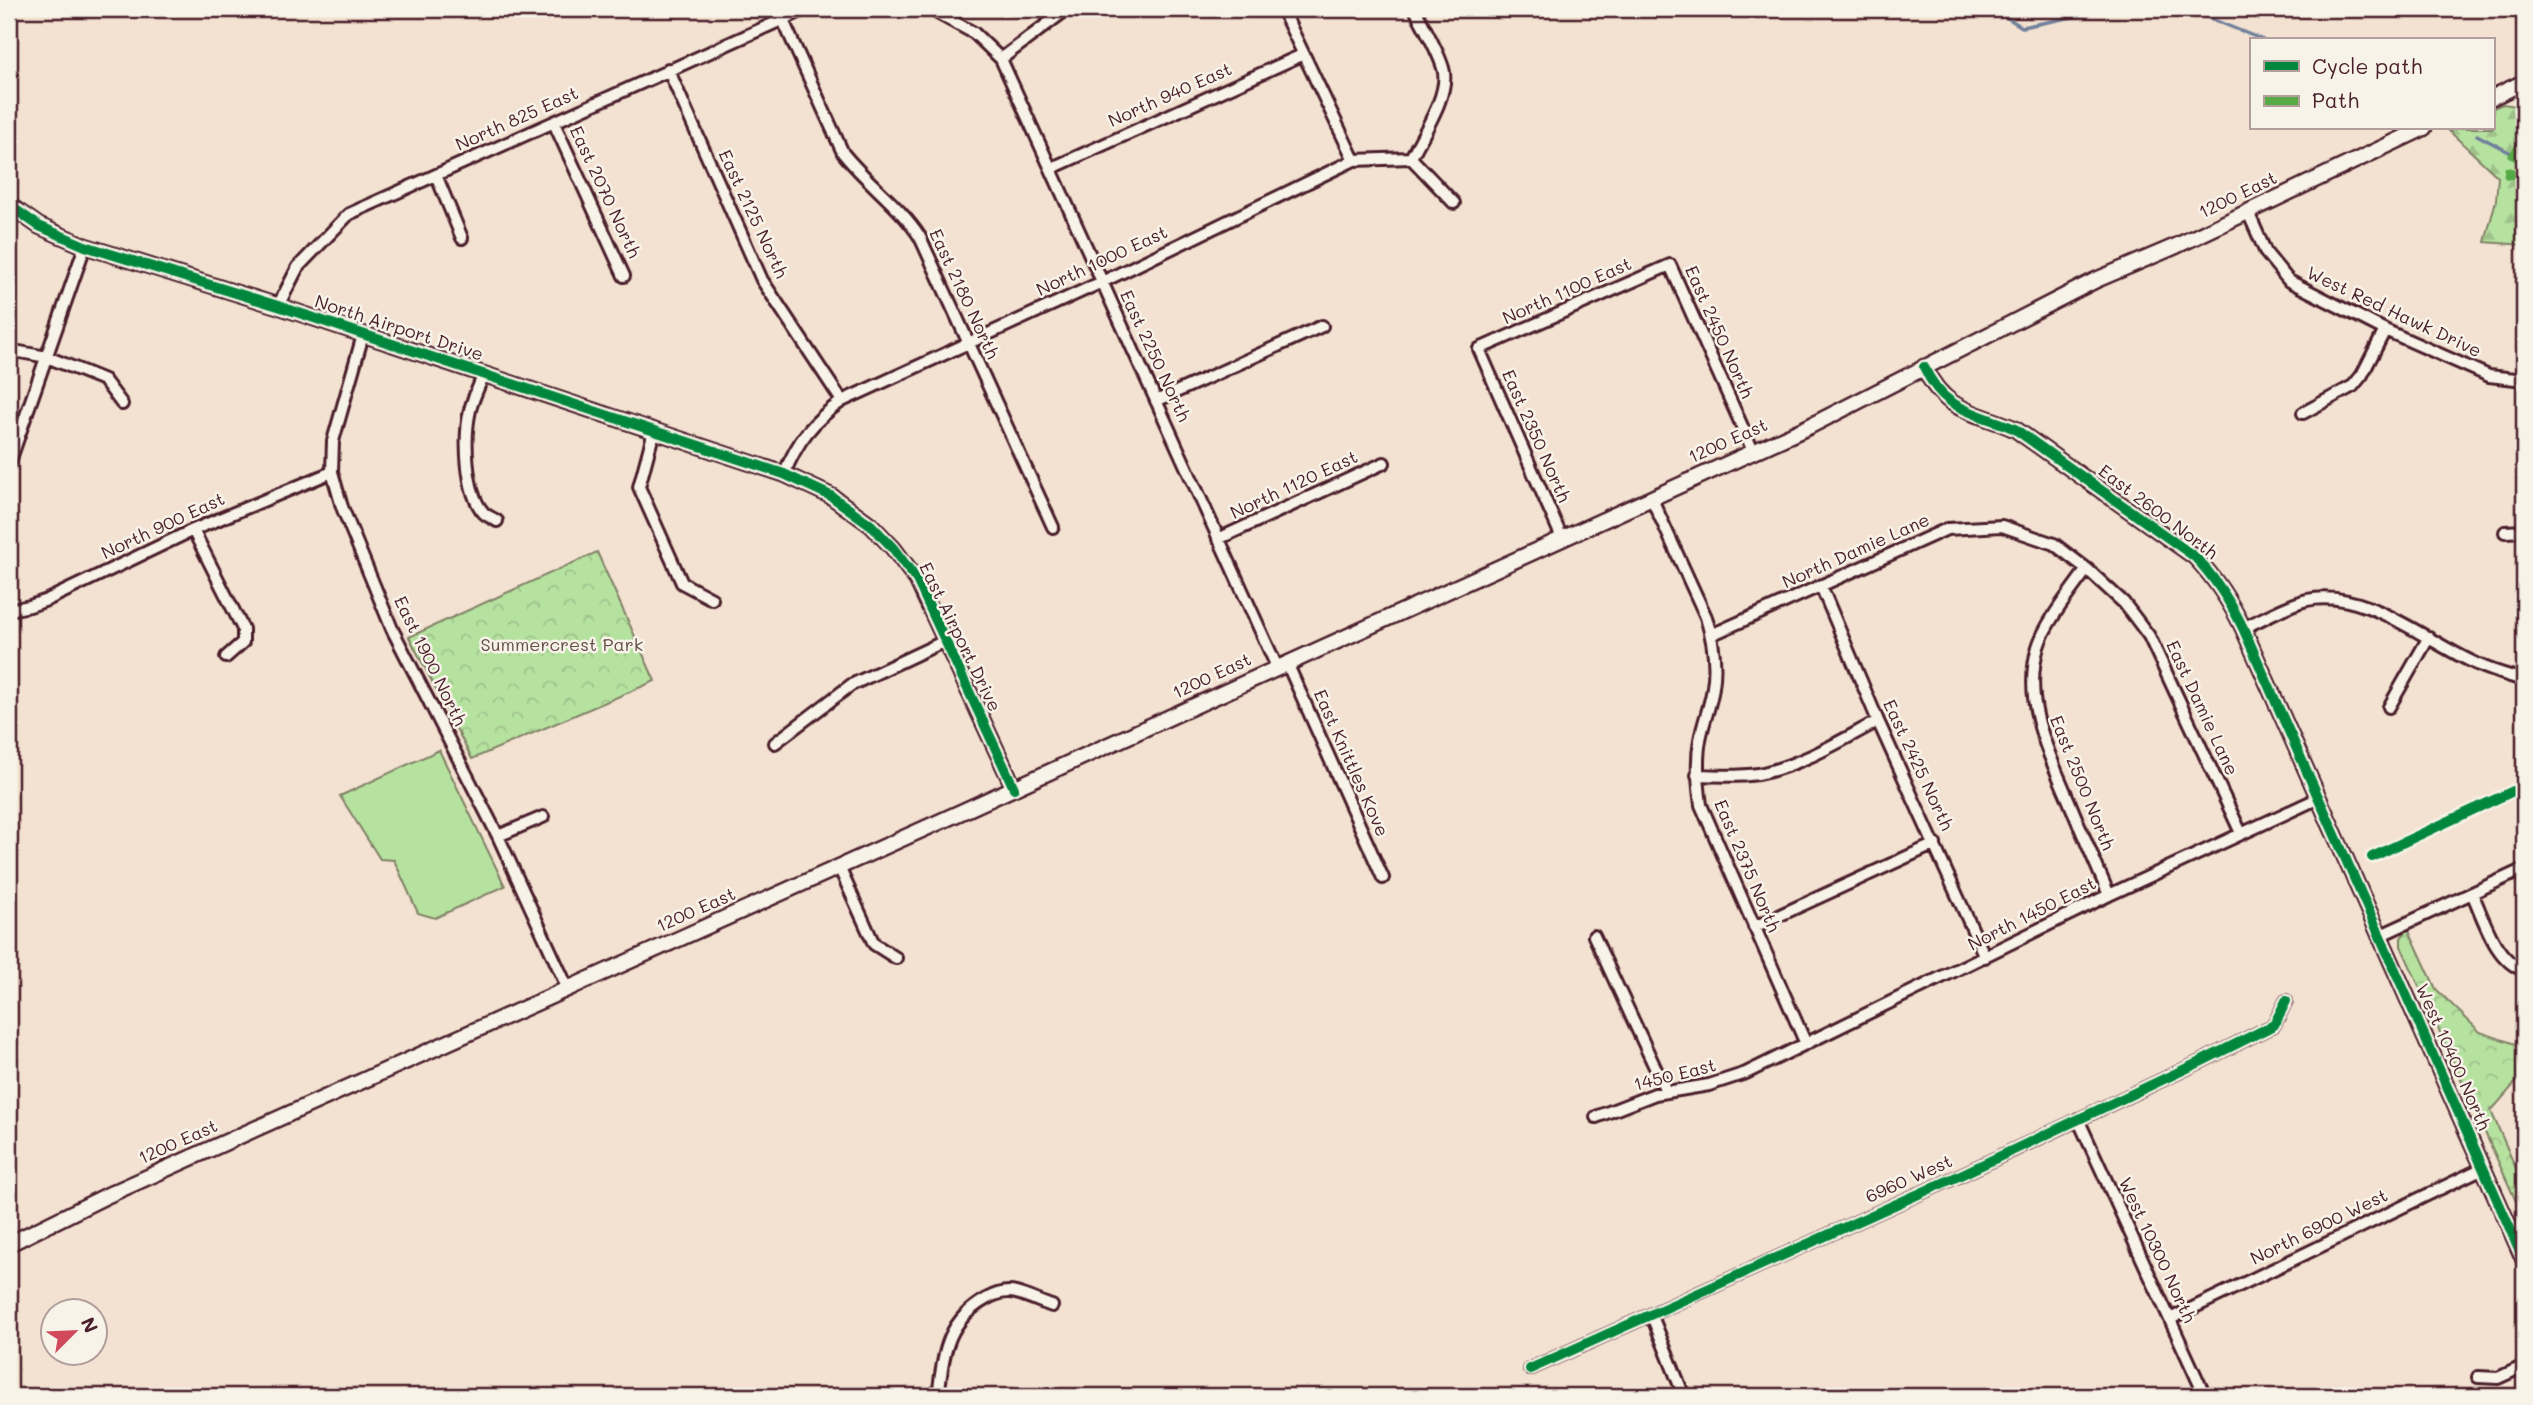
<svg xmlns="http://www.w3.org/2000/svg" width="2533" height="1405" viewBox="0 0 2533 1405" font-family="Mali,sans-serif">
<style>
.grass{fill:#b6e2a0;stroke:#808066;stroke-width:2}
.forest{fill:url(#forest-firs);stroke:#808066;stroke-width:2}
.park{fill:url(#park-crowns);stroke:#808066;stroke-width:2}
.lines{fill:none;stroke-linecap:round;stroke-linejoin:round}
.stream{stroke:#71809c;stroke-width:3.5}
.street-casing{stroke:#4a1f2b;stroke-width:16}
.secondary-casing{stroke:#4a1f2b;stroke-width:19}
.street{stroke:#f7f3e8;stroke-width:10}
.secondary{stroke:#f7f3e8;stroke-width:14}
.quiet{stroke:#57aa44;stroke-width:9;stroke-dasharray:18 9;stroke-linecap:butt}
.cycleway-casing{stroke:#f7f3e8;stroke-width:15}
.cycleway{stroke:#00873e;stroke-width:10}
.labels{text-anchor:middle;stroke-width:5;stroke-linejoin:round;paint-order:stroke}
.street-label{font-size:18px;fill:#4a1f2b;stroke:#f7f3e8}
.park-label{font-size:18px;fill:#655048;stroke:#f7f3e8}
</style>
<defs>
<pattern id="forest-firs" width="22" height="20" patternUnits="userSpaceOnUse" patternTransform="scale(1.75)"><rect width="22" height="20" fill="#b6e2a0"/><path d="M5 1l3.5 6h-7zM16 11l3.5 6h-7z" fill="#9ec18a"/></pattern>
<pattern id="park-crowns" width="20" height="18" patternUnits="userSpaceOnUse" patternTransform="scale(1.75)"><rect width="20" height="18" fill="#b6e2a0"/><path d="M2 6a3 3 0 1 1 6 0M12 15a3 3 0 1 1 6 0" fill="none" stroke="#9ec18a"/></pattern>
</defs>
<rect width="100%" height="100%" fill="#f3e2d1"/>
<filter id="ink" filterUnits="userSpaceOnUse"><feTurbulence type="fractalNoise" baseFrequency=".0143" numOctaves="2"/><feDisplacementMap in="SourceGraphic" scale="14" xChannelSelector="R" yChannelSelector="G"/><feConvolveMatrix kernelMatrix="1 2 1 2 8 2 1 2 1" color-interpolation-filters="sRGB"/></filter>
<g filter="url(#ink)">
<path class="grass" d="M 439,750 L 505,886 L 435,918 L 418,913 L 394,860 L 380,859 L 340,796 Z"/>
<path class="forest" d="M 2503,104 L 2524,107 L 2524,245 L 2485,242 L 2496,200 L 2498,177 L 2446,128 L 2493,128 L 2493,108 Z"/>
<path class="park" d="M 597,552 L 655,681 L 472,759 L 409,637 Z
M 2408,928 L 2436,989 L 2480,1032 L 2524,1047 L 2524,1073 L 2491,1111 L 2524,1187 L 2524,1219 L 2401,946 L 2401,938 Z"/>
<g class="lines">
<path class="stream" d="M 1993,9 L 2022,27 L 2113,9 L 2135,9
M 2187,9 L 2263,40
M 2477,135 L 2524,160"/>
<defs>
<path id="street" d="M 930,9 L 974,33 L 1001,59 L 1277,667
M 1282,9 L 1354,160
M 782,18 L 843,153 C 867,183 899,205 920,237 L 1053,527
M 1001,59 L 1067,9
M 668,69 L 762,280 L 842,401
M 554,123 L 624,276
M 1411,158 C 1422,135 1451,93 1443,68 C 1437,48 1424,28 1415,9
M 1052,168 L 1302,55
M 436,175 L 462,238
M 2248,212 L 2266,253 L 2289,281 L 2385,330 L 2489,376 L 2524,380
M 278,306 L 298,267 L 349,214 L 806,9
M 363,335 L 333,441 L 332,472 L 342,507 L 392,629 L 498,836 L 568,989
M 9,350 L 47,357 L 104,380 L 122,404
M 484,374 C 479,386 473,398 470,410 C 464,436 465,491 483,512 C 486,516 493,518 497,521
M 1156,401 L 1322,326
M 2303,413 L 2353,386 L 2362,375 L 2385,330
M 654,431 L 639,487 L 682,583 L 712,599
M 9,464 L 85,246
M 784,474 C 798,440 812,422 842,401 L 1102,282 L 1354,160 L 1411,158 L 1454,203
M 1651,497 L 1706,617 C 1713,640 1717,663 1713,687 C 1711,705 1703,722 1700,740 C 1696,762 1698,783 1701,805 L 1806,1044
M 193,530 L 243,629 L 243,642 L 226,657
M 2505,532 L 2524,531
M 1562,538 L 1479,349 L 1670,265 L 1753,451
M 1218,539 L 1384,463
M 2087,569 C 2072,590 2045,623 2038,647 C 2022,701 2048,752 2069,801 C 2082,833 2096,864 2109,895
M 1821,586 L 1878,721 L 1985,957
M 9,610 L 30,606 L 47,600 L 193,530 L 332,472
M 2243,628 C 2263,619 2286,605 2307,600 C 2367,588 2427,643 2479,665 C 2492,671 2507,675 2520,679 L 2524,679
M 1711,635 L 1947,529 L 2002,526 L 2054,544 L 2087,569 L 2124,603 L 2149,636 L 2241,833
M 1287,663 L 1383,878
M 2389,707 L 2429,637
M 775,743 L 851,685 L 947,640
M 1697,775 C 1717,776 1738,777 1758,774 C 1800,766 1840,741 1878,721
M 498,836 L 543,817
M 839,867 L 874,944 L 896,958
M 2472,893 C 2484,919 2495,961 2524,970
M 1754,927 L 1935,844
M 1594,936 L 1666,1091
M 2379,936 L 2524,869
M 1596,1117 L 1655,1094 L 1709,1085 L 1746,1073 L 2109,895 L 2319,798
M 2078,1119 L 2205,1396
M 1652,1316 L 1684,1396
M 2170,1319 L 2483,1168
M 1530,1369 L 1952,1179 L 2200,1062 L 2274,1025 L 2286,1001
M 2478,1377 L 2498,1378 L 2524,1366
M 938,1396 C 944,1355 945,1322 986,1299 C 995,1294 1005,1290 1016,1293 C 1028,1296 1040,1302 1052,1306"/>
<path id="secondary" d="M 2493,97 L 2524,82
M 9,205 L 39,226 L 85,246 L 278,306 L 784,474 L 831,496 L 871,525 L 893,548 L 917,580 L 1014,788
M 1924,367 C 1945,413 1974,411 2015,429 L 2195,557 C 2216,579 2230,601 2243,628 L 2524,1260
M 9,1244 L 108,1195 L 937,823 L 1808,427 L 2096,280 L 2176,246 L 2424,128"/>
</defs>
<use href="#street" class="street-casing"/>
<use href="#secondary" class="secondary-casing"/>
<use href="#street" class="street"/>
<use href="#secondary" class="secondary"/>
<path class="quiet" d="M 2524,148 L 2518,149 L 2511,159 L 2508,175 L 2524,173"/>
<defs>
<path id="cycleway" d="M 9,205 L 39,226 L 85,246 L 278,306 L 784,474 L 831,496 L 871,525 L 893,548 L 917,580 L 1014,788
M 1924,367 C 1945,413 1974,411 2015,429 L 2195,557 C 2216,579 2230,601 2243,628 L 2524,1260
M 2372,857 L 2524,786
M 1530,1369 L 1952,1179 L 2200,1062 L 2274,1025 L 2286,1001"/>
</defs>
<use href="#cycleway" class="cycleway-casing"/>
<use href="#cycleway" class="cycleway"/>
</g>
</g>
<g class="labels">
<g class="street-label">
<text transform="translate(1170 95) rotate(-24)" y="6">North 940 East</text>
<text transform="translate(517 119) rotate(-24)" y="6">North 825 East</text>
<text transform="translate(605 192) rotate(65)" y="6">East 2070 North</text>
<text transform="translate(2238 195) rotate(-26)" y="6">1200 East</text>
<text transform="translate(753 214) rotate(65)" y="6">East 2125 North</text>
<text transform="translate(1102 261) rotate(-25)" y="6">North 1000 East</text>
<text transform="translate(1567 291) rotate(-24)" y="6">North 1100 East</text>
<text transform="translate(964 294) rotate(65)" y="6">East 2180 North</text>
<text transform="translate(2394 312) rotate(25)" y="6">West Red Hawk Drive</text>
<text transform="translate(399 328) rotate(18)" y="6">North Airport Drive</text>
<text transform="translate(1719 332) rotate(66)" y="6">East 2450 North</text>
<text transform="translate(1155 356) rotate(65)" y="6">East 2250 North</text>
<text transform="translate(1536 436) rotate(66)" y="6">East 2350 North</text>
<text transform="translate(1728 441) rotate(-24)" y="6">1200 East</text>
<text transform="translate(1294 485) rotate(-25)" y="6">North 1120 East</text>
<text transform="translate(2158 512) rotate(37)" y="6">East 2600 North</text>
<text transform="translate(163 526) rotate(-25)" y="6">North 900 East</text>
<text transform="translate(1856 551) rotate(-24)" y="6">North Damie Lane</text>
<text transform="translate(960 637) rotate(64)" y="6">East Airport Drive</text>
<text transform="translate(430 661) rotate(64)" y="6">East 1900 North</text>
<text transform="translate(1212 676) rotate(-25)" y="6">1200 East</text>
<text transform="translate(2202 708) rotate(65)" y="6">East Damie Lane</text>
<text transform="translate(1351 763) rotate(66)" y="6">East Knittles Kove</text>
<text transform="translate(1918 765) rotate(65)" y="6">East 2425 North</text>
<text transform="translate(2082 783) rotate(68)" y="6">East 2500 North</text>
<text transform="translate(1747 866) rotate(67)" y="6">East 2375 North</text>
<text transform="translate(696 910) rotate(-24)" y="6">1200 East</text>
<text transform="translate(2032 914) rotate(-27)" y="6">North 1450 East</text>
<text transform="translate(2453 1057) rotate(66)" y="6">West 10400 North</text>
<text transform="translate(1675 1075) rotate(-14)" y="6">1450 East</text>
<text transform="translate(178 1142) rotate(-24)" y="6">1200 East</text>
<text transform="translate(1909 1179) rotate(-24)" y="6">6960 West</text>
<text transform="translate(2319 1227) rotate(-26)" y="6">North 6900 West</text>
<text transform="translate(2157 1250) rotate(65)" y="6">West 10300 North</text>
</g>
<g class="park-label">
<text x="562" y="651">Summercrest Park</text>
</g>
</g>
<rect width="2533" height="1405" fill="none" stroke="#f7f3e8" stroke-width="35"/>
<rect x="18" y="18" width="2498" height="1370" fill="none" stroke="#4a1f2b" stroke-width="2.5" filter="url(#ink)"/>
<rect x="2250" y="38" width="245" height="91" fill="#f7f3e8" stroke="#b29e9c" stroke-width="2"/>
<rect x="2264" y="61" width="35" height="10" fill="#00873e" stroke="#b29e9c" stroke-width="2"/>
<text x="2312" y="74" font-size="21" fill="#4a1f2b">Cycle path</text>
<rect x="2264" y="96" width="35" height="10" fill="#57aa44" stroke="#b29e9c" stroke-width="2"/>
<text x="2312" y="108" font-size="21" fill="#4a1f2b">Path</text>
<g transform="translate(74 1332) rotate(66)"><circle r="33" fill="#f7f3e8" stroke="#b29e9c" stroke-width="2"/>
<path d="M0-5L12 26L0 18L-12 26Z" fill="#d1495b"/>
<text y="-10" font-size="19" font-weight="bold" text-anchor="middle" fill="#4a1f2b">N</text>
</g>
</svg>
